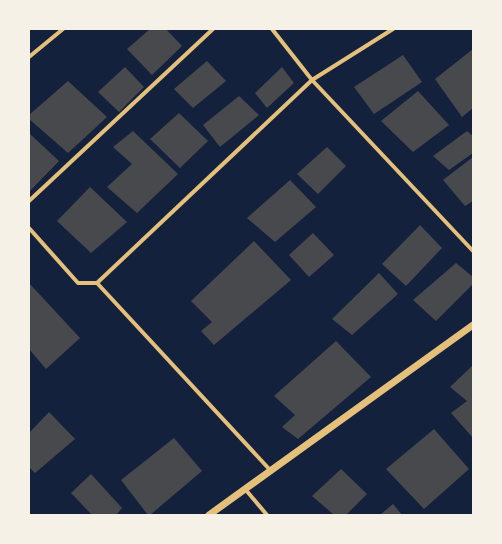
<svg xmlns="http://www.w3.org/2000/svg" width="502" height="544" viewBox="0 0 502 544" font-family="'Roboto Condensed',sans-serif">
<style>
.building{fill:#48494c}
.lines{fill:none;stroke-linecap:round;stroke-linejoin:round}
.minor{stroke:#e5c07b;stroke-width:4}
.tertiary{stroke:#e5c07b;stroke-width:7}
</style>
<rect width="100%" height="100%" fill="#14213d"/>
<path class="building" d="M 150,29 L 166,29 L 182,46 L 152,75 L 127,49 Z
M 473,49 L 473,108 L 462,117 L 435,79 Z
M 403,55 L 422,82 L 374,114 L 354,87 Z
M 207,61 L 226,81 L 193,108 L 174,89 Z
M 125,67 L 144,87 L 119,112 L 98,92 Z
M 282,67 L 294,83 L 267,108 L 255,93 Z
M 68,81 L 107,117 L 68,153 L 29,119 L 29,115 Z
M 418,91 L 449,125 L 413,152 L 381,121 Z
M 239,96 L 259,115 L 220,147 L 203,125 Z
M 179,113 L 208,141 L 180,168 L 150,139 Z
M 133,131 L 178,174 L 137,213 L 107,187 L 132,164 L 113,147 Z
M 467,131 L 473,136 L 473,153 L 449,170 L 433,156 Z
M 30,134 L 59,161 L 29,192 L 29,136 Z
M 327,147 L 346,166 L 318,194 L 297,174 Z
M 473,157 L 473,201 L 465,206 L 443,180 Z
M 290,180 L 316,207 L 275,242 L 247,218 Z
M 90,187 L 127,222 L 91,253 L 57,221 Z
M 420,225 L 442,248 L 406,286 L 382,264 Z
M 313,233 L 334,255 L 309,277 L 289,255 Z
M 254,241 L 291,280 L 214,345 L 201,331 L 212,322 L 191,301 Z
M 456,263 L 473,277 L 473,284 L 436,321 L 413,300 Z
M 379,273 L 398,294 L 352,335 L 332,319 Z
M 29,283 L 80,338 L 46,369 L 29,349 Z
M 336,341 L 371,377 L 298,439 L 282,427 L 295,415 L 274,396 Z
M 473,365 L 473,438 L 451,413 L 467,401 L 450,387 Z
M 49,412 L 75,439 L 35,473 L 29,467 L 29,433 Z
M 434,429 L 469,469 L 424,509 L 386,469 Z
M 174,438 L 202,471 L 150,515 L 148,515 L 121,480 Z
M 341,469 L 367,494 L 346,515 L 334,515 L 312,496 Z
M 91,474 L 122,508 L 116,515 L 92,515 L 71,493 Z
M 393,504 L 402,515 L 380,515 Z"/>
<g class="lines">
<path class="minor" d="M 272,29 L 312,80 L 473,251
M 29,57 L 63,29
M 29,201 L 213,29
M 29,228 L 78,283 L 97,283 L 271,471
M 97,283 L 312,80 L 393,29
M 245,489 L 267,515"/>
<path class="tertiary" d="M 209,515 L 473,325"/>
</g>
<rect width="502" height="544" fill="none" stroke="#f6f1e7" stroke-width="60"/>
</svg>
